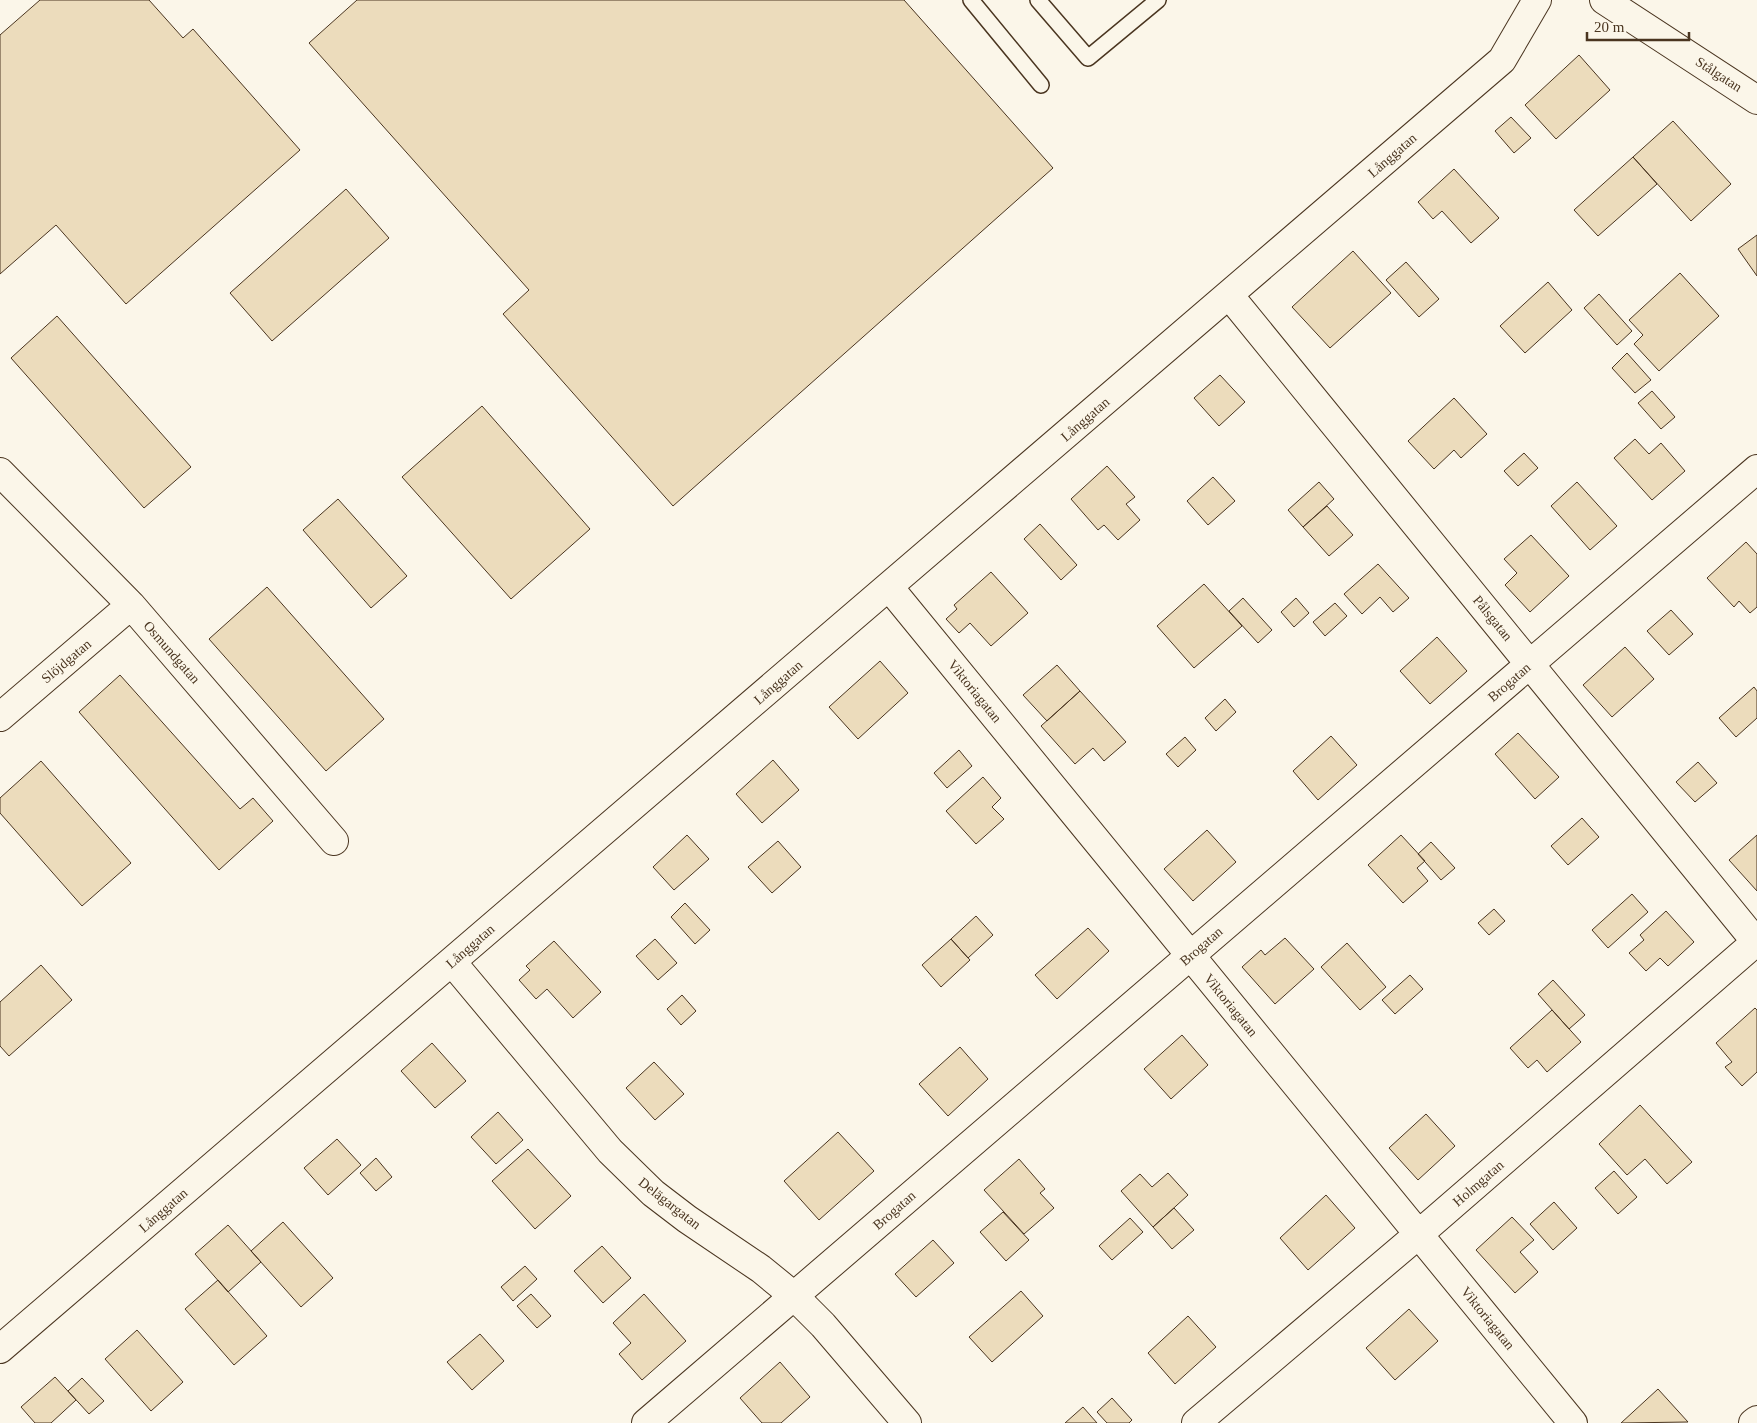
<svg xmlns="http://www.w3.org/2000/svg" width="1757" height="1423" viewBox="0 0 1757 1423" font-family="Georgia,serif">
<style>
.building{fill:#ecdcbc;stroke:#4a3520}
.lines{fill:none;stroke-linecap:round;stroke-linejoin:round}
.service-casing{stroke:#4a3520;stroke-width:18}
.minor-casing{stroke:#4a3520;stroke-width:30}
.service{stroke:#fbf6e9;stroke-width:15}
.minor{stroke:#fbf6e9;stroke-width:28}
.labels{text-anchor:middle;stroke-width:4;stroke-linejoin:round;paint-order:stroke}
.street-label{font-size:14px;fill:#4a3520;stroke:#fbf6e9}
</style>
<rect width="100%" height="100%" fill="#fbf6e9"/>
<path class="building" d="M 40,0 L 149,0 L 183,38 L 193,29 L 300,150 L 126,304 L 56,225 L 0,274 L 0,35 Z
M 357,0 L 904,0 L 1053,168 L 673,506 L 503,314 L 529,290 L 309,43 Z
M 1579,55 L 1610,90 L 1556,139 L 1525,105 Z
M 1511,117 L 1531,138 L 1514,153 L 1495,131 Z
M 1673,121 L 1731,184 L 1691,221 L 1633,157 Z
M 1633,157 L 1657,184 L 1598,236 L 1574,210 Z
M 1454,169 L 1499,218 L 1471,243 L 1442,211 L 1433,219 L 1418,202 Z
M 346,189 L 389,238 L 272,341 L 230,293 Z
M 1757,235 L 1757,276 L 1738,249 Z
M 1353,251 L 1391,293 L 1330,348 L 1292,307 Z
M 1406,262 L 1439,299 L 1419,317 L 1386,280 Z
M 1680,273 L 1719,316 L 1659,371 L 1634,344 L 1643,335 L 1629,320 Z
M 1548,282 L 1572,310 L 1525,353 L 1500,326 Z
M 1599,294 L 1632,331 L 1617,345 L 1584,308 Z
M 57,316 L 191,467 L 144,508 L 11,358 Z
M 1627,353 L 1651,380 L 1635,393 L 1612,368 Z
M 1220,375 L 1245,402 L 1219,426 L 1194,398 Z
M 1652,391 L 1675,417 L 1661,429 L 1638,403 Z
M 1454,398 L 1487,434 L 1461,458 L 1454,450 L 1434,469 L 1408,441 Z
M 482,406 L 590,529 L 511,599 L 402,477 Z
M 1635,439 L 1649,454 L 1661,443 L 1685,471 L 1652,500 L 1614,458 Z
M 1524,453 L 1538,468 L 1518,486 L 1504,471 Z
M 1107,466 L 1135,497 L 1126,504 L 1140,520 L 1118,540 L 1104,525 L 1098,530 L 1071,499 Z
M 1213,477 L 1235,501 L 1208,525 L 1187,501 Z
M 1319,482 L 1334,499 L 1303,527 L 1288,510 Z
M 1577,482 L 1617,526 L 1590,550 L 1551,506 Z
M 338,499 L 407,576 L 371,608 L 303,530 Z
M 1327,506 L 1353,535 L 1329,556 L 1303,527 Z
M 1040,524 L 1077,565 L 1061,580 L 1024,539 Z
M 1531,535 L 1569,576 L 1530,612 L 1505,585 L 1517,573 L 1504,559 Z
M 1746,542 L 1757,554 L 1757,607 L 1750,613 L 1739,601 L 1734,607 L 1707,578 Z
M 1378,564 L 1409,598 L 1393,612 L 1380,597 L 1362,614 L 1344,594 Z
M 991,572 L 1028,613 L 991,646 L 970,623 L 959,633 L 946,619 L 957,609 L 954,605 Z
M 1204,584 L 1242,626 L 1194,668 L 1157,626 Z
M 267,587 L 384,719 L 326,771 L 209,639 Z
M 1243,598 L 1272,630 L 1258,643 L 1229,611 Z
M 1296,598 L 1309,613 L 1294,627 L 1281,612 Z
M 1335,603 L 1347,616 L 1325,636 L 1313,622 Z
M 1671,610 L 1693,634 L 1669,655 L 1647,631 Z
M 1437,637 L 1467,671 L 1430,704 L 1400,671 Z
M 1625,647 L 1654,679 L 1612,717 L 1583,685 Z
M 880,661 L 908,693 L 858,739 L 829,707 Z
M 1057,665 L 1080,691 L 1047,721 L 1023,695 Z
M 120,675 L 240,809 L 253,798 L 273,821 L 219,870 L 79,712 Z
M 1754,687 L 1757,691 L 1757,718 L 1736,737 L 1719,718 Z
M 1080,691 L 1126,742 L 1104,761 L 1093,748 L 1075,764 L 1041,726 Z
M 1225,699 L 1236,712 L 1216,731 L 1205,718 Z
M 1518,733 L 1559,777 L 1535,799 L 1495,754 Z
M 1331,736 L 1357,765 L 1318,800 L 1293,771 Z
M 1185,737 L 1196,750 L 1178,767 L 1166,754 Z
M 959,750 L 972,766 L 947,788 L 934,773 Z
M 773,760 L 799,790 L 762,823 L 736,794 Z
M 41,761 L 131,863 L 82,906 L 0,813 L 0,798 Z
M 1698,762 L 1717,783 L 1695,802 L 1676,782 Z
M 983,777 L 1001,798 L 992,807 L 1004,819 L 976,844 L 946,811 Z
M 1582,818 L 1599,837 L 1568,865 L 1551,846 Z
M 1207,830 L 1236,862 L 1193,901 L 1164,869 Z
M 687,835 L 709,859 L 674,890 L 653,867 Z
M 1401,835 L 1425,861 L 1417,868 L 1428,881 L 1403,903 L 1368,865 Z
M 1757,835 L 1757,891 L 1729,860 Z
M 778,841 L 801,867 L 772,893 L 748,867 Z
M 1431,842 L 1455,868 L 1441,880 L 1418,854 Z
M 1632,894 L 1648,912 L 1608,948 L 1592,930 Z
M 685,903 L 710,930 L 695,944 L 671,917 Z
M 1494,909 L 1505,921 L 1489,935 L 1478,923 Z
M 1666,911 L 1694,942 L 1668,966 L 1660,958 L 1646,971 L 1629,953 L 1644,940 L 1640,935 Z
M 976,916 L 993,935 L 968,958 L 951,939 Z
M 1088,928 L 1109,951 L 1057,999 L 1035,975 Z
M 1285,938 L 1314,969 L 1275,1004 L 1242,967 L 1261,950 L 1265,955 Z
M 655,939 L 677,963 L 658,980 L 636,956 Z
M 951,939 L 970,960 L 941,987 L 922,965 Z
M 554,941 L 601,992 L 573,1018 L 547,989 L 536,999 L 519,980 L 530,970 L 526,966 Z
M 1347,943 L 1386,987 L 1360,1010 L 1321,967 Z
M 41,965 L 72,1000 L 9,1056 L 0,1046 L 0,1002 Z
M 1410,975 L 1423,989 L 1395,1014 L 1382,1000 Z
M 1553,980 L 1585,1015 L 1569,1029 L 1538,994 Z
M 682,995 L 696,1011 L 681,1025 L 667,1009 Z
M 1755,1008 L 1757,1010 L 1757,1072 L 1742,1086 L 1725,1067 L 1732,1062 L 1716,1043 Z
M 1552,1010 L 1581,1042 L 1547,1072 L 1537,1060 L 1528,1068 L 1510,1048 Z
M 1182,1035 L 1208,1065 L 1171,1099 L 1144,1069 Z
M 432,1043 L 466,1081 L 435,1108 L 401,1071 Z
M 960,1047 L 988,1079 L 948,1116 L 919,1084 Z
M 654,1062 L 684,1094 L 655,1120 L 626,1088 Z
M 1640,1105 L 1692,1162 L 1667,1184 L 1645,1159 L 1627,1175 L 1599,1144 Z
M 498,1112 L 523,1140 L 496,1164 L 471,1137 Z
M 1426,1114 L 1455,1146 L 1418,1180 L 1389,1148 Z
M 838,1132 L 874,1171 L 819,1220 L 784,1181 Z
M 337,1139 L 361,1165 L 328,1195 L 304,1168 Z
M 528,1149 L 571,1196 L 535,1229 L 492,1181 Z
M 376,1158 L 392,1177 L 376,1191 L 360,1173 Z
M 1019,1159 L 1045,1189 L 1040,1193 L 1054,1208 L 1024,1234 L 984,1190 Z
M 1614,1171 L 1637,1197 L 1618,1214 L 1595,1188 Z
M 1168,1173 L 1188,1195 L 1153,1227 L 1121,1191 L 1140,1174 L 1152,1187 Z
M 1326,1195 L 1355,1228 L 1308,1270 L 1280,1238 Z
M 1554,1202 L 1577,1228 L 1553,1250 L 1530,1224 Z
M 1174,1208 L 1194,1230 L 1172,1249 L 1153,1227 Z
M 1003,1212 L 1029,1240 L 1006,1261 L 980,1232 Z
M 1512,1217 L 1534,1240 L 1520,1252 L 1538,1272 L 1515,1293 L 1476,1250 Z
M 1130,1218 L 1143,1232 L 1112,1260 L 1099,1246 Z
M 283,1222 L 333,1278 L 301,1307 L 251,1251 Z
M 228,1225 L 261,1262 L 228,1292 L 195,1254 Z
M 933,1240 L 954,1263 L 916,1297 L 895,1274 Z
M 602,1246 L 631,1278 L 603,1303 L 574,1271 Z
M 525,1266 L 537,1279 L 513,1301 L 501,1287 Z
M 218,1280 L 267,1336 L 234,1365 L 185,1309 Z
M 1021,1291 L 1043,1316 L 992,1362 L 969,1337 Z
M 531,1294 L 551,1316 L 537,1328 L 517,1306 Z
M 644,1294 L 686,1341 L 642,1380 L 619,1354 L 631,1343 L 613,1323 Z
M 1409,1309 L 1438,1341 L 1395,1380 L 1366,1348 Z
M 1188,1316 L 1216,1347 L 1175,1384 L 1148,1353 Z
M 137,1330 L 183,1382 L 151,1411 L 105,1359 Z
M 480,1334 L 504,1361 L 472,1390 L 447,1362 Z
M 780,1362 L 810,1397 L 781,1423 L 762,1423 L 740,1398 Z
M 55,1377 L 76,1400 L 51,1423 L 35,1423 L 21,1407 Z
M 82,1378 L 104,1401 L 89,1414 L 68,1391 Z
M 1658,1389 L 1688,1422 L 1621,1423 Z
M 1112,1398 L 1132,1420 L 1129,1423 L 1107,1423 L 1097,1412 Z
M 1083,1407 L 1097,1423 L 1065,1423 Z"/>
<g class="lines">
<defs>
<path id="service" d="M 971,0 L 1041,85
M 1038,0 L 1088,58 L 1158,0"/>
<path id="minor" d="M 1604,0 L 1757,100
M 1229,295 L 1756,942
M 0,472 L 131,605 L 334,841
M 889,587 L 1573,1423
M 0,717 L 131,605
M 452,962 L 610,1151 L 653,1193 L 687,1219 L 761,1269 L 794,1296 L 823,1325 L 907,1423
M 0,1349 L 1502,60 L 1537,0
M 646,1423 L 1757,469
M 1196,1423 L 1419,1234 L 1757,941
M 1753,1423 L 1757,1420"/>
</defs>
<use href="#service" class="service-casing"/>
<use href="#minor" class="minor-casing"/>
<use href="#service" class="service"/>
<use href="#minor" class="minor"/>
</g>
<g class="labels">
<g class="street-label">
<text transform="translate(1719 74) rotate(33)" y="5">Stålgatan</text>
<text transform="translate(1392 155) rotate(-41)" y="5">Långgatan</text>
<text transform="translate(1085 419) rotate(-41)" y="5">Långgatan</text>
<text transform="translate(1493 618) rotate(51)" y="5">Pålsgatan</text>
<text transform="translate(172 652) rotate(49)" y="5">Osmundgatan</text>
<text transform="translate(66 661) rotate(-40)" y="5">Slöjdgatan</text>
<text transform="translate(778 682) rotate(-41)" y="5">Långgatan</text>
<text transform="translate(1509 682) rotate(-41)" y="5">Brogatan</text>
<text transform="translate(975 691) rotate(51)" y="5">Viktoriagatan</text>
<text transform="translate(470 946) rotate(-41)" y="5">Långgatan</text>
<text transform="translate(1201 946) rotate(-41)" y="5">Brogatan</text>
<text transform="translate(1231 1005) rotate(51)" y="5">Viktoriagatan</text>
<text transform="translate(1478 1183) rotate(-41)" y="5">Holmgatan</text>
<text transform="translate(670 1203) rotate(38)" y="5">Delägargatan</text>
<text transform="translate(163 1210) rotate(-41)" y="5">Långgatan</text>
<text transform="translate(894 1210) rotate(-41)" y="5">Brogatan</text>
<text transform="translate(1488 1318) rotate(51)" y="5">Viktoriagatan</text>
</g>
</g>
<path d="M1587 32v8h102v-8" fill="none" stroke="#4a3520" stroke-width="2.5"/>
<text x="1594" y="32" font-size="15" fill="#4a3520" stroke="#fbf6e9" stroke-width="4" paint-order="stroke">20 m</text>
</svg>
